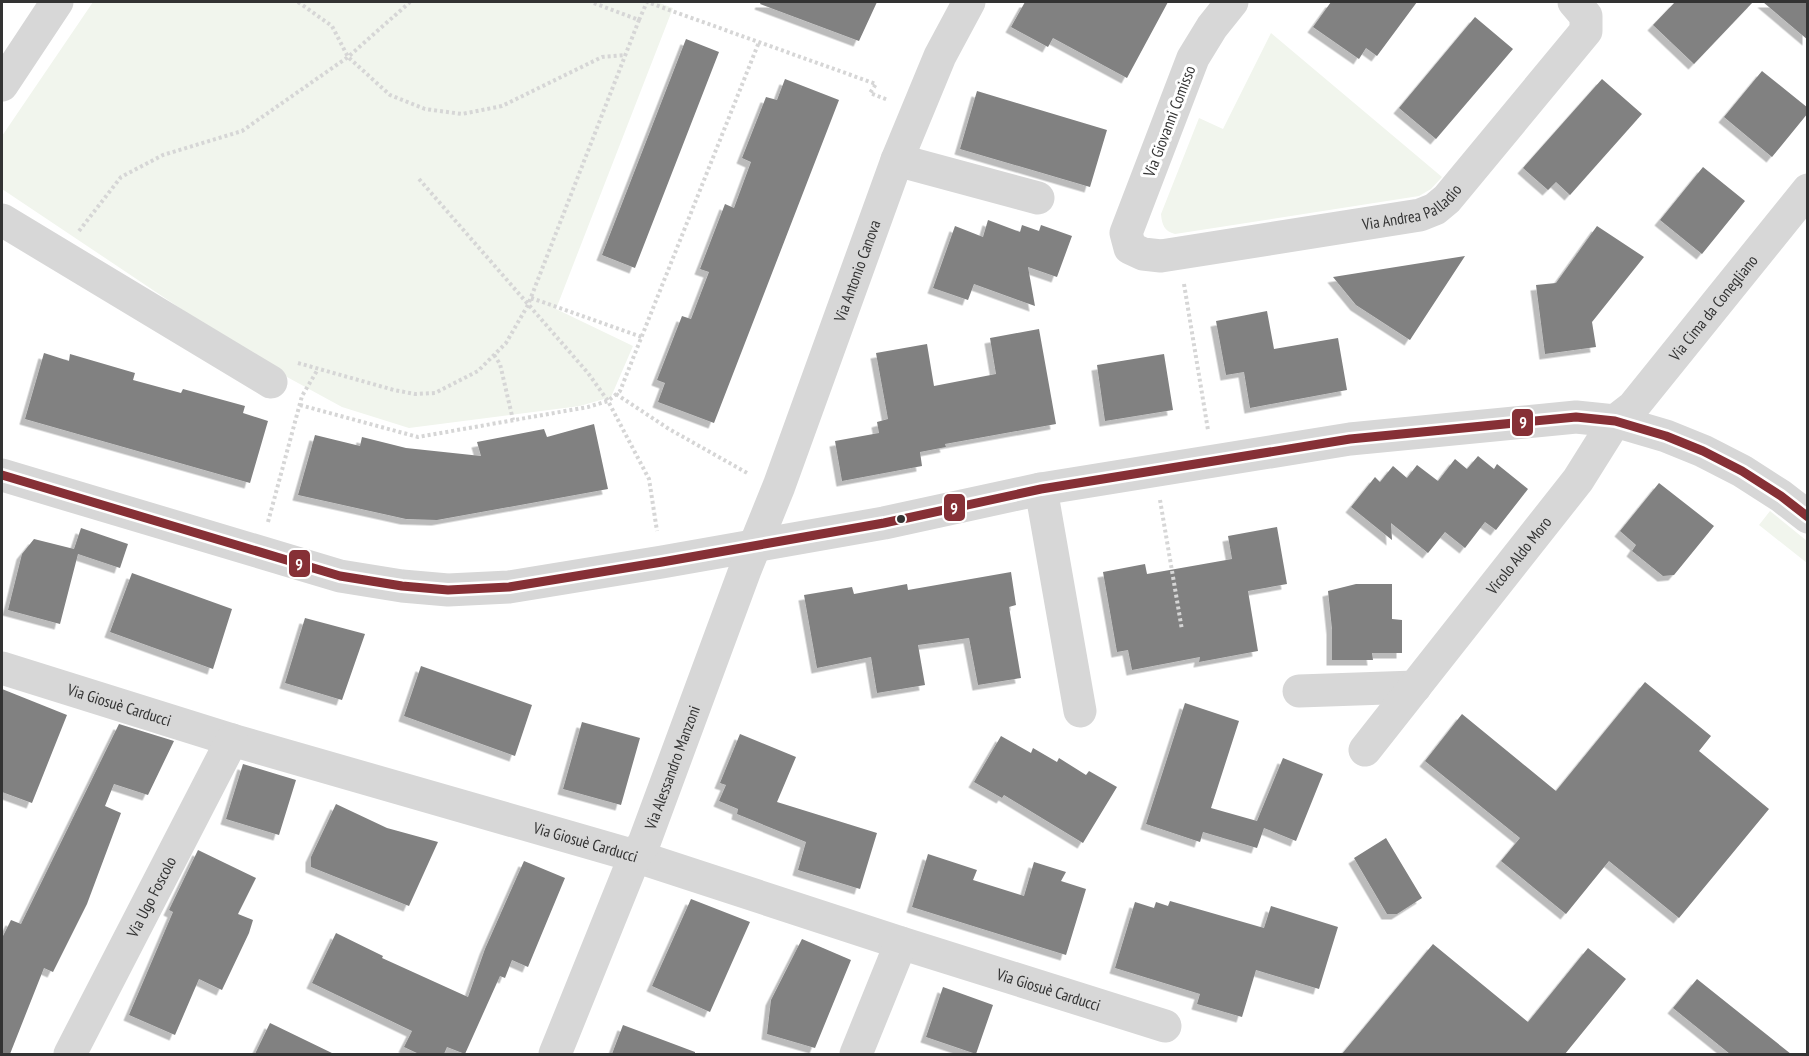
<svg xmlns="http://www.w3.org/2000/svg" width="1809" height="1056" viewBox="0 0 1809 1056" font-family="'PT Sans Narrow',sans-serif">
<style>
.green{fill:#f1f5ed}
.building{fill:#818181;filter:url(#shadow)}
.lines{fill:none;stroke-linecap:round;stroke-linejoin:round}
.path{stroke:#d6d6d6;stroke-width:4;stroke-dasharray:3 3;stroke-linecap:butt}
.minor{stroke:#d7d7d7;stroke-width:33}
.bus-1-casing{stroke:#fff;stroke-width:14}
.bus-1{stroke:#863036;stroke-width:9}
.bus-dot{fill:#333;stroke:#fff;stroke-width:2}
.labels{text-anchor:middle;stroke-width:6;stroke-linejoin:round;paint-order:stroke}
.street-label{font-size:16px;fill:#333;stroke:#fff}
.line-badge{stroke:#fff;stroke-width:2}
.badge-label{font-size:16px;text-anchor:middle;font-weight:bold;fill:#fff}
</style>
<defs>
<filter id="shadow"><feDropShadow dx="-5.5" dy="5.5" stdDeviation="0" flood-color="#0004"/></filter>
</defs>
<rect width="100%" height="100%" fill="#fff"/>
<path class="green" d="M 93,2 L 657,2 L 673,8 L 556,309 L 633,346 L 611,397 L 580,406 L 409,428 L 342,407 L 265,365 L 2,189 L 2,136 Z
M 1271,33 L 1442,177 L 1431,189 L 1419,196 L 1175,234 C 1164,231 1162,225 1161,214 L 1199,118 L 1223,129 Z
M 1770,511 L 1807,541 L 1807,563 L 1759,525 Z"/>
<path class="building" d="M 761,2 L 877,2 L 859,41 L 760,4 Z
M 1025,2 L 1168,2 L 1127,78 L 1053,38 L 1048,47 L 1011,27 Z
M 1331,2 L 1417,2 L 1377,56 L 1366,48 L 1359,59 L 1313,27 Z
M 1675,2 L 1753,2 L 1694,64 L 1653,25 Z
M 1763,2 L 1808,2 L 1808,40 Z
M 1475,17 L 1513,49 L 1436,139 L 1399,108 Z
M 686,39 L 719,52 L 635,268 L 602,255 Z
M 1762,71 L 1808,108 L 1808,113 L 1772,157 L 1724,117 Z
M 785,79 L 839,100 L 714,423 L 658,402 L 665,383 L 657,380 L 682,316 L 691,319 L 709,272 L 700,269 L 725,204 L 734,208 L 751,162 L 742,158 L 766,97 L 777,100 Z
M 1602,79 L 1642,114 L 1570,195 L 1556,182 L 1548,190 L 1523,168 Z
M 977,91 L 1107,130 L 1090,187 L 960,149 Z
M 1703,167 L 1745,201 L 1702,254 L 1660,220 Z
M 988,220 L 1020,232 L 1022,225 L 1039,231 L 1041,225 L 1072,236 L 1057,277 L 1028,267 L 1035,306 L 974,284 L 968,300 L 933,288 L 955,226 L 983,237 Z
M 1597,226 L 1644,257 L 1592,322 L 1596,347 L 1545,354 L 1536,285 L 1556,283 Z
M 1465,256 L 1410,340 L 1356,305 L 1333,277 Z
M 1267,311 L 1274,349 L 1338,338 L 1347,390 L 1250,408 L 1244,372 L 1226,375 L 1216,321 Z
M 1039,329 L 1056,424 L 945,444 L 946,447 L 920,452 L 922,466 L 842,481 L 835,441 L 879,433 L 877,422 L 888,419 L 876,353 L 927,344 L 934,386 L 996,374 L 990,338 Z
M 44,353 L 69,361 L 70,354 L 135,373 L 133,380 L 181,393 L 183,389 L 245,406 L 243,413 L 268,421 L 250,483 L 25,419 Z
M 1164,354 L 1173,410 L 1105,421 L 1097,365 Z
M 594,424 L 608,489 L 437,520 L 406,519 L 298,495 L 315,435 L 360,446 L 362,437 L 406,448 L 481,456 L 477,442 L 544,429 L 547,437 Z
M 1478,456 L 1494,469 L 1497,464 L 1528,489 L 1496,530 L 1485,522 L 1465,548 L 1445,532 L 1428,553 L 1391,523 L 1392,540 L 1351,507 L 1375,477 L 1380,482 L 1393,466 L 1407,478 L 1417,465 L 1438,481 L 1455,459 L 1467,469 Z
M 1659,483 L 1714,526 L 1674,575 L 1663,576 L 1632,551 L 1636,545 L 1620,531 Z
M 1277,527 L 1287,584 L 1248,591 L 1258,651 L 1199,662 L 1200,657 L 1132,670 L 1128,650 L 1117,652 L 1103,572 L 1145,564 L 1147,574 L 1232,559 L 1228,536 Z
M 81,528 L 128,544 L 120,568 L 78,554 L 60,624 L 8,610 L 22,554 L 34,539 L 74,549 Z
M 1011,572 L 1016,605 L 1009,607 L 1021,678 L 978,685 L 969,638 L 918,645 L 925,685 L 877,693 L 871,657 L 817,668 L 804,595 L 852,587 L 854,594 L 907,584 L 908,590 Z
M 132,573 L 232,609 L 213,669 L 110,632 Z
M 1356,584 L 1392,584 L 1392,619 L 1402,620 L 1402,653 L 1372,653 L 1373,660 L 1332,660 L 1332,629 L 1328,591 Z
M 305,618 L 365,634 L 342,700 L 285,683 Z
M 421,666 L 532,705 L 515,756 L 404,716 Z
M 1645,682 L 1711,736 L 1699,751 L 1769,809 L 1679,918 L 1609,861 L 1566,914 L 1501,861 L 1520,838 L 1425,761 L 1462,714 L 1556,791 Z
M 2,689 L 67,715 L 32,803 L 2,792 Z
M 1185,703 L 1239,721 L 1211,808 L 1257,821 L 1283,758 L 1323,774 L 1296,841 L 1264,828 L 1257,848 L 1203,832 L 1200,842 L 1146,824 Z
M 582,722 L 640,738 L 621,805 L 563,789 Z
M 119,724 L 174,741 L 148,795 L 114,784 L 105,806 L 121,813 L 87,904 L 53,972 L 44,968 L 10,1054 L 2,1054 L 2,938 L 11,920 L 21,924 Z
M 740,734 L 796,757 L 777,802 L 877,833 L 860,889 L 798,870 L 806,842 L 737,814 L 738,809 L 719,801 L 726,785 L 720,783 Z
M 1001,736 L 1031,753 L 1033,748 L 1057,762 L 1059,758 L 1086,775 L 1089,771 L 1117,787 L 1083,843 L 1004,795 L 1002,798 L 974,782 Z
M 243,764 L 296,780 L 279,835 L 226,819 Z
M 336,804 L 387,828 L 438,842 L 409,906 L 311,867 L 311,857 Z
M 1386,838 L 1422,898 L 1397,914 L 1387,914 L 1354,858 Z
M 198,850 L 256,878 L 238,914 L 253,920 L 249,933 L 222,990 L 199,979 L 175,1035 L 129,1015 L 173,912 L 169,910 Z
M 928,854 L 977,870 L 973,880 L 1024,896 L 1034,862 L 1066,872 L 1061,881 L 1086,889 L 1066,955 L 912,907 Z
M 524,861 L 565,878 L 528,967 L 512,960 L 505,978 L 500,976 L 465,1054 L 447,1047 L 444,1054 L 419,1054 L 404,1047 L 412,1031 L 312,983 L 336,933 L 383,956 L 382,958 L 468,997 L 485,949 Z
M 691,899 L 750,922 L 710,1012 L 652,986 Z
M 1170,901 L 1264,928 L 1271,906 L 1338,927 L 1319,989 L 1256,970 L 1242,1017 L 1197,1004 L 1200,994 L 1115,968 L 1135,902 L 1154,908 L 1156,902 L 1168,906 Z
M 802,939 L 851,960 L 815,1048 L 767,1034 L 771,1000 Z
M 1433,944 L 1528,1022 L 1588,948 L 1626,979 L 1565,1054 L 1342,1054 Z
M 1697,979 L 1791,1054 L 1730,1054 L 1673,1008 Z
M 943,987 L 993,1005 L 976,1054 L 926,1037 Z
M 270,1023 L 334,1054 L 255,1054 Z
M 623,1025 L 695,1052 L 695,1054 L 612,1054 Z"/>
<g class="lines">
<path class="path" d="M 298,2 L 332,26 L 348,57 L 390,95 L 425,109 L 462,114 L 502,106 L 602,57 L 626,55
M 639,20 L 647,2 L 876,84 L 870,93 L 888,100
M 419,179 L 588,373 L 608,401 L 649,479 L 657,531
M 79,231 L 121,177 L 163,155 L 242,131 L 348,57 L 410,2
M 1184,284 L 1208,430
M 531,298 L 642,337
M 494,355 L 500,364 L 513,420
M 298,363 L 394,390 L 415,394 L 435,393 L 478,371 L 506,343 L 528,305 L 639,20 L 591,2
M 616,394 L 669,429 L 749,474
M 300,405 L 418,437 L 588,407 L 608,401 L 620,391 L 759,42
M 1160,500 L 1182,630
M 268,522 L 302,396 L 318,369"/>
<g class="minor">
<path id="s1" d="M 1232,2 L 1212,27 L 1193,58 L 1126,233 L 1130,248 L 1143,254 L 1161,256 L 1420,215 L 1435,209 L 1447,199 L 1586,31 L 1586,16 L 1574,2"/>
<path d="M 2,85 L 57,2"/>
<path d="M 897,160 L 1038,198"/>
<path d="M 2,220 L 271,382"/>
<path d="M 2,475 L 340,576 L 402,586 L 448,590 L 509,587 L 662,562 L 884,523 L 1041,489 L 1350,439 L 1576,417 L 1615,421 L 1666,436 L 1703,451 L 1742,471 L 1781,496 L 1808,517"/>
<path d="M 1041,489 L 1080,711"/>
<path id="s2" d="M 2,668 L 232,740 L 635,856 L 901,943 L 1165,1026"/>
<path d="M 1299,691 L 1415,687"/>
<path id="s3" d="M 1365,750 L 1578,480 L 1615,421 L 1633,407 L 1808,190"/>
<path id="s4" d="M 70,1054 L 232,740"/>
<path id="s5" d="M 555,1054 L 635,856 L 644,843 L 745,570 L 779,486 L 897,160 L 940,56 L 969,2"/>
<path d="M 856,1054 L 901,943"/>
</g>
<defs>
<path id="bus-1" d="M 2,475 L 340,576 L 402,586 L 448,590 L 509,587 L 662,562 L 884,523 L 1041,489 L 1350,439 L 1576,417 L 1615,421 L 1666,436 L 1703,451 L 1742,471 L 1781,496 L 1808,517"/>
</defs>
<use href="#bus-1" class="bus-1-casing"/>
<use href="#bus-1" class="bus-1"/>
</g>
<circle class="bus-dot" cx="901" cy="519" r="5"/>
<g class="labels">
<g class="street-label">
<text transform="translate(1169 121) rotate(-69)" y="6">Via Giovanni Comisso</text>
<text dy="6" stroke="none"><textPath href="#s1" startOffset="561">Via Andrea Palladio</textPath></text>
<text dy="6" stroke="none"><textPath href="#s5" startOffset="840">Via Antonio Canova</textPath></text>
<text dy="6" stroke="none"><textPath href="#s3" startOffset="564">Via Cima da Conegliano</textPath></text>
<text dy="6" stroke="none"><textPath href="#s3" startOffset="248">Vicolo Aldo Moro</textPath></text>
<text dy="6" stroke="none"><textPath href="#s2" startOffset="123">Via Giosuè Carducci</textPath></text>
<text dy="6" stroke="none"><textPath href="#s5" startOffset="310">Via Alessandro Manzoni</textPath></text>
<text dy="6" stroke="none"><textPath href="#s2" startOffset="609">Via Giosuè Carducci</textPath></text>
<text dy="6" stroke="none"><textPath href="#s4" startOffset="177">Via Ugo Foscolo</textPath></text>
<text dy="6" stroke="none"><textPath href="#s2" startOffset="1095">Via Giosuè Carducci</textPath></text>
</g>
</g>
<g class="line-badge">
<rect x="1511" y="408" width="23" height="29" rx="6" fill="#863036"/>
<rect x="943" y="493" width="23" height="29" rx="6" fill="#863036"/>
<rect x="288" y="549" width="23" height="29" rx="6" fill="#863036"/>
</g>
<g class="badge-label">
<text x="1523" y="428">9</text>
<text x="954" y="514">9</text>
<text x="299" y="570">9</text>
</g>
<rect width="1809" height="1056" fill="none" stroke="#333333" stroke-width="6"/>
</svg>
